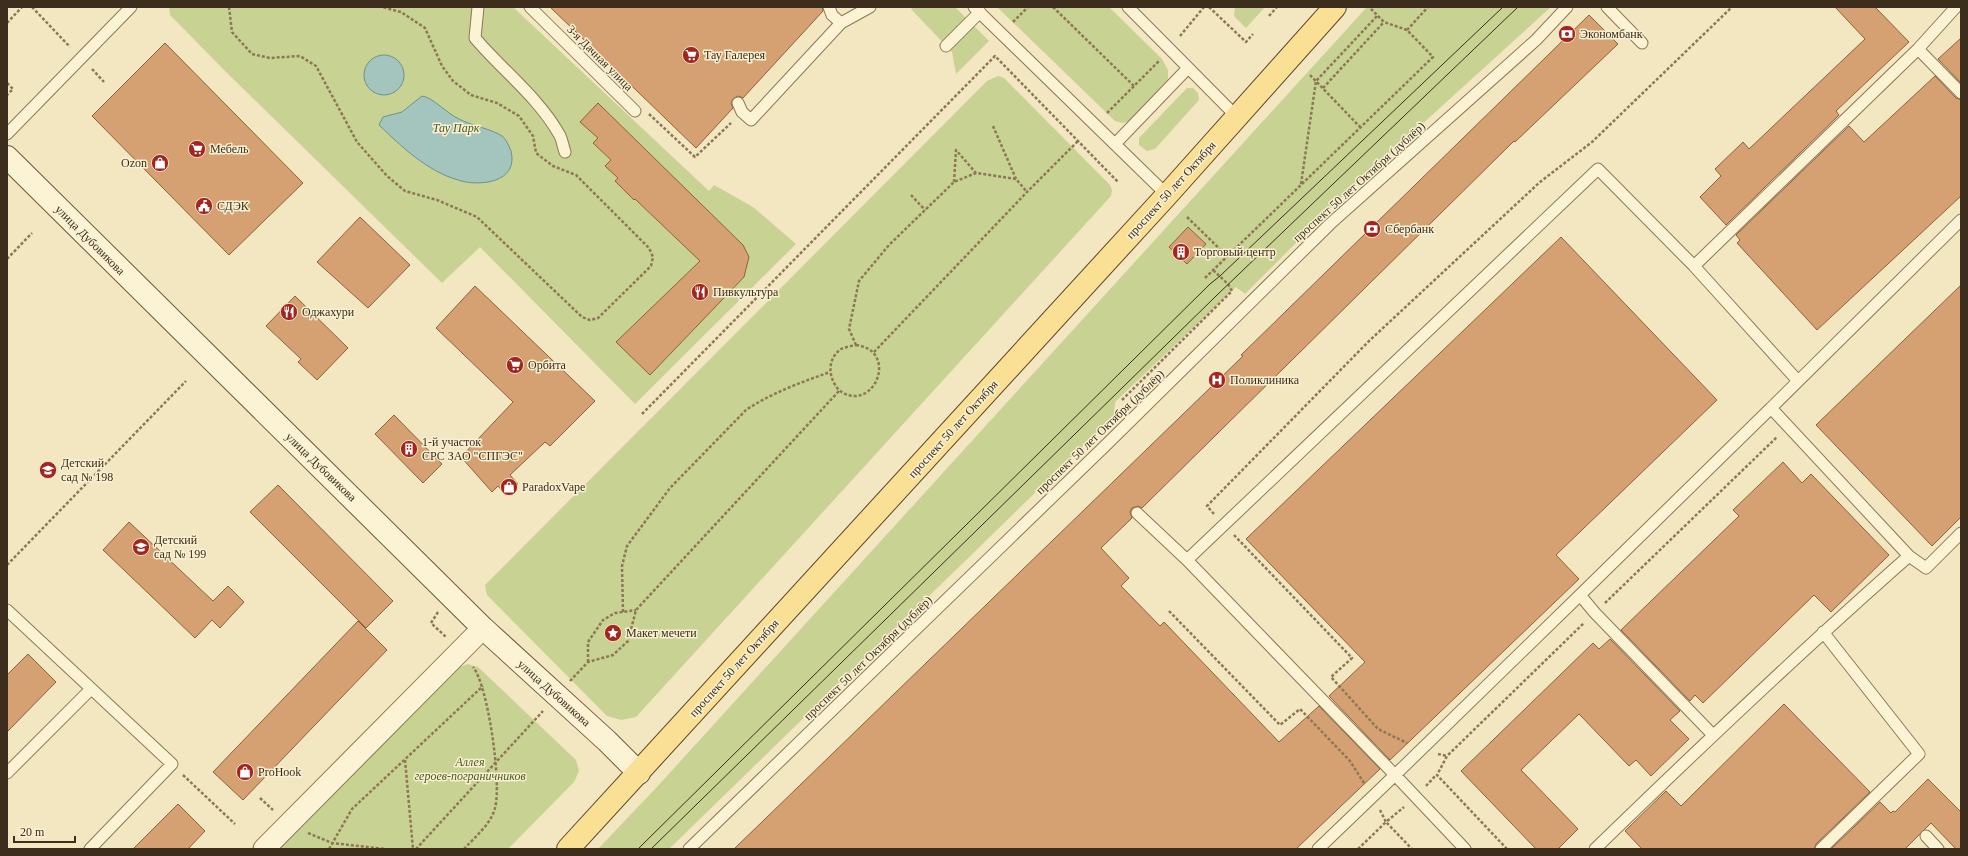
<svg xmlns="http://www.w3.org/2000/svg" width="1968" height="856" viewBox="0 0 1968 856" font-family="'Times New Roman',serif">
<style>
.green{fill:#c7d293}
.water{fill:#a4c5bd;stroke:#69948c}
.building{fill:#d5a172;stroke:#906039}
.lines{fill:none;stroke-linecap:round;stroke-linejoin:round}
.lane-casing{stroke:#8e7756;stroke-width:13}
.street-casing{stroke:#8e7756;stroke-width:23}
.secondary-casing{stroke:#705839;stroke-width:24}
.primary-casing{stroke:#5c442b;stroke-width:24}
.path{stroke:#8e7756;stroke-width:2.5;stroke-dasharray:3 2;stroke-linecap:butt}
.lane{stroke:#fcf3d5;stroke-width:11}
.street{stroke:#fcf3d5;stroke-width:21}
.secondary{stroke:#fcf3d5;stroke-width:22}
.primary{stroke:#fae094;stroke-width:22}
.tram{stroke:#3c2d1c;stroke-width:1}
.labels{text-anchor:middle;stroke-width:3;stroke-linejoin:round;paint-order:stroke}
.poi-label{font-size:12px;fill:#3c2d1c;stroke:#f9f0d1;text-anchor:start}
.street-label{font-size:12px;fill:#3c2d1c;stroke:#f9f0d1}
.park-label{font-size:12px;font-style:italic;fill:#495b20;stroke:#f9f0d1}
</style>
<rect width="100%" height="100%" fill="#f3e7c1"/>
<path class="green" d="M 169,7 L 513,7 L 709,191 L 714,185 L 753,207 L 796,244 L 635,404 L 480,247 L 442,283 L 226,72 L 170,15 Z
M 914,7 L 955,7 L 989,41 L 956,74 L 952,52 L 911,9 Z
M 997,7 L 1109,7 L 1162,59 L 1168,70 L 1168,79 L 1131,121 L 1122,123 L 1115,121 Z
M 1235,7 L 1265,7 L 1246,28 L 1234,16 Z
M 1367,7 L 1551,7 L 1344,195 L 1245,294 L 1236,287 L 1115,402 L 1114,416 L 669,849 L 598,849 L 656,788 Z
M 998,76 L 1004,78 L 1110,185 L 1112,190 L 1111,196 L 636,717 L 621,720 L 607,716 L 487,595 L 485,585 L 987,81 Z
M 1187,88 L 1193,88 L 1198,93 L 1199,100 L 1155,149 L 1147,151 L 1139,145 L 1139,138 Z
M 468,664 L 478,667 L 576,760 L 579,771 L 574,782 L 508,849 L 279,849 L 457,668 Z"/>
<path class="water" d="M364 75a20 20 0 1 1 40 0a20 20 0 1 1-40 0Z
M 422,96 C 434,98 446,113 459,119 C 470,125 494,130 502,136 C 506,139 509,146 511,151 C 519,183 479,187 458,180 C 427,171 402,147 379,125 L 383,117 L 402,112 Z"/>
<path class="building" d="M 550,7 L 822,7 L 823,11 L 743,98 L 738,96 L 733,99 L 731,103 L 733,108 L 696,148 Z
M 1835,7 L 1875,7 L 1909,42 L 1836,111 L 1839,115 L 1726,225 L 1700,197 L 1721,176 L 1715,169 L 1743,142 L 1749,149 L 1865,39 Z
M 1589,15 L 1618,44 L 1515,142 L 1514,141 L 1142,508 L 1138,506 L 1132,508 L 1130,512 L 1132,518 L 1101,548 L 1129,578 L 1121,586 L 1160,626 L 1164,622 L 1279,742 L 1319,706 L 1380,769 L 1296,849 L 734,849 L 1243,356 L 1241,355 Z
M 1961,38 L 1961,83 L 1938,59 Z
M 165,43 L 303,183 L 229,255 L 92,116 Z
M 1935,76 L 1956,98 L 1961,100 L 1961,196 L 1817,330 L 1737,243 L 1740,240 L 1736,235 L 1849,126 L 1864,142 Z
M 598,103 L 743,245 L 749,257 L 744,277 L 650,375 L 616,342 L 700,261 L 635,199 L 634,200 L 615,181 L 618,178 L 605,166 L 611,160 L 593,143 L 598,138 L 580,122 Z
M 360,217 L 410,265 L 368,308 L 317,262 Z
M 1188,227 L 1206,244 L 1187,264 L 1169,247 Z
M 1561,237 L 1717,400 L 1556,555 L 1579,579 L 1390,760 L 1329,696 L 1365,662 L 1246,539 Z
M 1961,285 L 1961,517 L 1932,546 L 1816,425 Z
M 475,286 L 595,401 L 550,446 L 545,442 L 510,475 L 518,484 L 506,495 L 498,486 L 492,492 L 461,457 L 513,402 L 436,328 Z
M 295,296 L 348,348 L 317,380 L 298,362 L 301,359 L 266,326 Z
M 394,415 L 442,464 L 423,483 L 375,434 Z
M 1783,462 L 1802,483 L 1811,474 L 1889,555 L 1831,612 L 1814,595 L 1703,703 L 1695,695 L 1690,701 L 1621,630 L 1739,516 L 1733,510 Z
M 278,485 L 393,601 L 366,628 L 250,512 Z
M 129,522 L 213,601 L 228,586 L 244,602 L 220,628 L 212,620 L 195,638 L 103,550 Z
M 358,621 L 387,650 L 243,800 L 213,772 Z
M 1610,639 L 1680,711 L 1670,720 L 1689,739 L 1651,776 L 1636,760 L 1629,766 L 1579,714 L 1521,770 L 1578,829 L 1558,849 L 1536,849 L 1461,771 L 1593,643 L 1599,649 Z
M 28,654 L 56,682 L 7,732 L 7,675 Z
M 1784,704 L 1870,792 L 1816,844 L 1814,849 L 1642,849 L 1625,831 L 1666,791 L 1681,806 Z
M 1928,779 L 1961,812 L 1961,849 L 1956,849 L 1931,823 L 1905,849 L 1831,849 L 1880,802 L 1891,813 L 1893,811 L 1895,812 Z
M 178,804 L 205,831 L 188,849 L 133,849 Z"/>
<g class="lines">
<defs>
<path id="lane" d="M 478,7 L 475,38 C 502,70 538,97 559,134 C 562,139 563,146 565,152
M 530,7 L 635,111
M 829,7 L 832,15 L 841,23
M 974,7 L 1167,195
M 1128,7 L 1236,116
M 1607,7 L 1642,43
M 946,46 L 980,12
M 1918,49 L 1956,7
M 738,103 L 742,112 L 751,120 L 841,23 L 870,7
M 7,134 L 131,7
M 1115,144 L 1188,68
M 1961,220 L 1771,408 L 1909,556 L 1926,568 L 1961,533
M 1694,266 L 1918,49 L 1961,93
M 1137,513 L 1187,560
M 7,610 L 172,764 L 90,849
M 1713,735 L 1595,613 L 1580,595 L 1771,408
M 7,773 L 91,689
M 1926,836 L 1938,849
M 689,849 L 1107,444 L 1330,224 L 1536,40 L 1567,7
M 1318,849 L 1395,775 L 1187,560 L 1598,169 L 1694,266 L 1798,381
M 1465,849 L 1395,775 L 1580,595
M 1595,849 C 1698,749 1801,651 1909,556
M 1821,849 L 1919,754 L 1823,632"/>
<path id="street" d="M 264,849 L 483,628"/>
<path id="secondary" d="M 7,157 L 483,628 L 607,741 L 639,773"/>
<path id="primary" d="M 568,849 L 1167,195 L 1335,7"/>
</defs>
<use href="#lane" class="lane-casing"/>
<use href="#street" class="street-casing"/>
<use href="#secondary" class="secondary-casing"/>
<use href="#primary" class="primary-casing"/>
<path class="path" d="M 32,7 L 70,47
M 229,7 L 232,32 L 252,54 L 270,58 L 300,56 L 316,66 L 357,142 L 387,176 L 405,191 L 437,200 L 477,217 L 582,317 L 590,320 L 598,318 L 651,266 L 653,257 L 649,248 L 576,175 L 553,166 L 536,153 L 533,136 L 519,116 L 497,103 L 471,95 L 453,81 L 442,66 L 425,28 L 401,12 L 382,7
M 1053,7 L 1134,86
M 1209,7 L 1246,42 L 1253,34
M 1269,16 L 1277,7
M 1013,22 L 1028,7
M 7,23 L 22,7
M 1407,30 L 1428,7
M 1180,36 L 1204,7
M 92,69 L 104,82
M 1310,75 L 1360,127
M 7,83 L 13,89 L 7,95
M 1323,88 L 1384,22
M 1107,113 L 1159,61
M 649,114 L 695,157 L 731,123
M 993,126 L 1016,179
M 954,182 L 956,150 L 976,173
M 1301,184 L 1316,81 L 1378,15
M 911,195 L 925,210
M 1187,217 L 1228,257
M 7,259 L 32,233
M 1205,278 L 1433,57 L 1407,30 L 1384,22 L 1371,9
M 856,345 L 849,329 L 859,281 L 889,245 L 954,182 L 976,173 L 1016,179 L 1027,192
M 856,345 C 896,350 878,404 848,395 C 845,394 841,392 838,389 C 828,377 827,359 841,349 C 845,347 851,346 856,345 Z
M 874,352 L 1027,192 L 1078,141
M 1122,400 L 1232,291 L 1228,284 L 1214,271
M 642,414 L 995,56 L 1118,182
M 1214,514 L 1207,506 L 1369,341 L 1540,182 L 1592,142 L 1732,7
M 1234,535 L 1352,658 L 1331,677 L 1378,729 L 1407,743
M 7,565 L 186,381
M 1605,603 L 1777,437
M 1169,611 L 1280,725 L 1300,709 L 1350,761 L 1364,783
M 438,612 L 431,623 L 446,637
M 623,612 L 622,566 L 627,546 L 670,488 L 746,410 C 771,393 802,382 830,372
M 588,662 L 588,642 L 603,620 L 615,613 L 636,610
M 570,681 L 588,662 L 613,655 L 628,641 L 636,610 L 839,391
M 1438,754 L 1447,756
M 405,760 L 413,849
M 183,775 L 235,824
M 1426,786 L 1436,775
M 260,798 L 273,810
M 1380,810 L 1386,822 L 1404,807
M 308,833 L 332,843 L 385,849
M 329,849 L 352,809 L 483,686
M 416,849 L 543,711
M 464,849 C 475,837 491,824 495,808 C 502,784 488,685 473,667
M 1358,849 L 1386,822 L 1412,849
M 1507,849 L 1437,775 L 1447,756 L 1584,623"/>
<use href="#lane" class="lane"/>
<use href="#street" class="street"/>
<use href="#secondary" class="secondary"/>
<use href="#primary" class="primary"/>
<path class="tram" d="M 638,849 L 1210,284 L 1220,276 L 1503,7
M 651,849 L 1216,296 L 1518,7"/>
</g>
<defs>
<symbol id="bank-disc" viewBox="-11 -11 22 22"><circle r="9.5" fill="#a4251f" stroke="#f9f0d1"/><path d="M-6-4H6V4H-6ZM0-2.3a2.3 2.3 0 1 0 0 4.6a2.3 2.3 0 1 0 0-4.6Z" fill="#fff"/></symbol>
<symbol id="supermarket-disc" viewBox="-11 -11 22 22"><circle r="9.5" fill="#a4251f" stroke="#f9f0d1"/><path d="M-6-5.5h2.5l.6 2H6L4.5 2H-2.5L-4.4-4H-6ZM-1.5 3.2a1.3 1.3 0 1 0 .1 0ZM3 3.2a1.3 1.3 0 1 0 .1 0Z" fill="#fff"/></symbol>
<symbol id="shop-disc" viewBox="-11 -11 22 22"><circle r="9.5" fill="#a4251f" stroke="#f9f0d1"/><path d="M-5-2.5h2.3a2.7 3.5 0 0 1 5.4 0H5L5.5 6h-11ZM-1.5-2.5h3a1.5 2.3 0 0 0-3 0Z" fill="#fff"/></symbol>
<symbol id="civic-disc" viewBox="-11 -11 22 22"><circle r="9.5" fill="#a4251f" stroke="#f9f0d1"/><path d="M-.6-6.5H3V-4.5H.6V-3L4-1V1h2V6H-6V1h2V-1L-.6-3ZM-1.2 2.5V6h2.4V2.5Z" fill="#fff"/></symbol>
<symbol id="building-disc" viewBox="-11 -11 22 22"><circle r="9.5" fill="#a4251f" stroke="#f9f0d1"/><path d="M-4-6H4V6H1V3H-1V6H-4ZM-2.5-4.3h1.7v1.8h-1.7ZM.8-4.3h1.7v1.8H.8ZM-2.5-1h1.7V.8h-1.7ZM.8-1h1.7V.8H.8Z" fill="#fff"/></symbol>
<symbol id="restaurant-disc" viewBox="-11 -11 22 22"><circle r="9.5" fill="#a4251f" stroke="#f9f0d1"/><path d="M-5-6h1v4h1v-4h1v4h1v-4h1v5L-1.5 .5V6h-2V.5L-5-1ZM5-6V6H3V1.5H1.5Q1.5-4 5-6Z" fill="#fff"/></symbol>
<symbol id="hospital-disc" viewBox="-11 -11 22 22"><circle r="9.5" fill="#a4251f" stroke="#f9f0d1"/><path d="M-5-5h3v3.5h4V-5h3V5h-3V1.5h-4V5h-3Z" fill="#fff"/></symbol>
<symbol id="school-disc" viewBox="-11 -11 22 22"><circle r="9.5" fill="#a4251f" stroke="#f9f0d1"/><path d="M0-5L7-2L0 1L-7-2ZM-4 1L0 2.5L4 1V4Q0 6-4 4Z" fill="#fff"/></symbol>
<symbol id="sight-disc" viewBox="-11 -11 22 22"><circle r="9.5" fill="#a4251f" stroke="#f9f0d1"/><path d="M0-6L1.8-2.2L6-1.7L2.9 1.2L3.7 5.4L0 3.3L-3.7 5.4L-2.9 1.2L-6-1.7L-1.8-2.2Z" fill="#fff"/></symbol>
</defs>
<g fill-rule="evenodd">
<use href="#bank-disc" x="1557" y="24" width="20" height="20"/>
<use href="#supermarket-disc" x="681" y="45" width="20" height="20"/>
<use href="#supermarket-disc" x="187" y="139" width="20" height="20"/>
<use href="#shop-disc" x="150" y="153" width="20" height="20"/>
<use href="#civic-disc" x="194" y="196" width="20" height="20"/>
<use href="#bank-disc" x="1362" y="219" width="20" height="20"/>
<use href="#building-disc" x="1171" y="242" width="20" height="20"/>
<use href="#restaurant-disc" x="690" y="282" width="20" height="20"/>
<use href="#restaurant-disc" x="279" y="302" width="20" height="20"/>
<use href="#supermarket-disc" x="505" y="355" width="20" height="20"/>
<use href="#hospital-disc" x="1207" y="370" width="20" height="20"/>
<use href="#building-disc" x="399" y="439" width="20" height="20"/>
<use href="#school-disc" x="38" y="460" width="20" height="20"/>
<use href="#shop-disc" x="499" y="477" width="20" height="20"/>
<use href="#school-disc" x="131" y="537" width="20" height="20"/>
<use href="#sight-disc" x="603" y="623" width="20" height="20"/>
<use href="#shop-disc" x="235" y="762" width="20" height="20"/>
</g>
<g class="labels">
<g class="poi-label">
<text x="1580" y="38">Экономбанк</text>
<text x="704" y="59">Тау Галерея</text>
<text x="210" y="153">Мебель</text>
<text x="147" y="167" text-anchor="end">Ozon</text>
<text x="217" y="210">СДЭК</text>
<text x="1385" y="233">Сбербанк</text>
<text x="1194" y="256">Торговый центр</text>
<text x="713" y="296">Пивкультура</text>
<text x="302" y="316">Оджахури</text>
<text x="528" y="369">Орбита</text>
<text x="1230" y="384">Поликлиника</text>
<text x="422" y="446">1-й участок<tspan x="422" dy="14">СРС ЗАО "СПГЭС"</tspan></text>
<text x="61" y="467">Детский<tspan x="61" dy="14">сад № 198</tspan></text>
<text x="522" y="491">ParadoxVape</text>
<text x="154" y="544">Детский<tspan x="154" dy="14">сад № 199</tspan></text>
<text x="626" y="637">Макет мечети</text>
<text x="258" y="776">ProHook</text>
</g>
<g class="street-label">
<text transform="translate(600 58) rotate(45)" y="4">3-я Дачная улица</text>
<text transform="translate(1359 182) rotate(-42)" y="4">проспект 50 лет Октября (дублёр)</text>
<text transform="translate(1171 190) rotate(-48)" y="4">проспект 50 лет Октября</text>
<text transform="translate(90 240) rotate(45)" y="4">улица Дубовикова</text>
<text transform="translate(953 429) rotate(-48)" y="4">проспект 50 лет Октября</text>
<text transform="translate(1100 432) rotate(-44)" y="4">проспект 50 лет Октября (дублёр)</text>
<text transform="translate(321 467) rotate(44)" y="4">улица Дубовикова</text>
<text transform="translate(868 658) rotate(-44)" y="4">проспект 50 лет Октября (дублёр)</text>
<text transform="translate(734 668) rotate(-48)" y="4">проспект 50 лет Октября</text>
<text transform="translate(554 693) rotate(42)" y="4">улица Дубовикова</text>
</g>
<g class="park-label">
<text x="456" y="132">Тау Парк</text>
<text x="470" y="766">Аллея<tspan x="470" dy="14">героев-пограничников</tspan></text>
</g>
</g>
<rect width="1968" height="856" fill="none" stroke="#3c2d1c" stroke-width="16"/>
<path d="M14 836v6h61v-6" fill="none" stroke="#3c2d1c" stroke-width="2"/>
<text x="20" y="836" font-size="12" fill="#3c2d1c" stroke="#f9f0d1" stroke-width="3" paint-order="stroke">20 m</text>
</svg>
